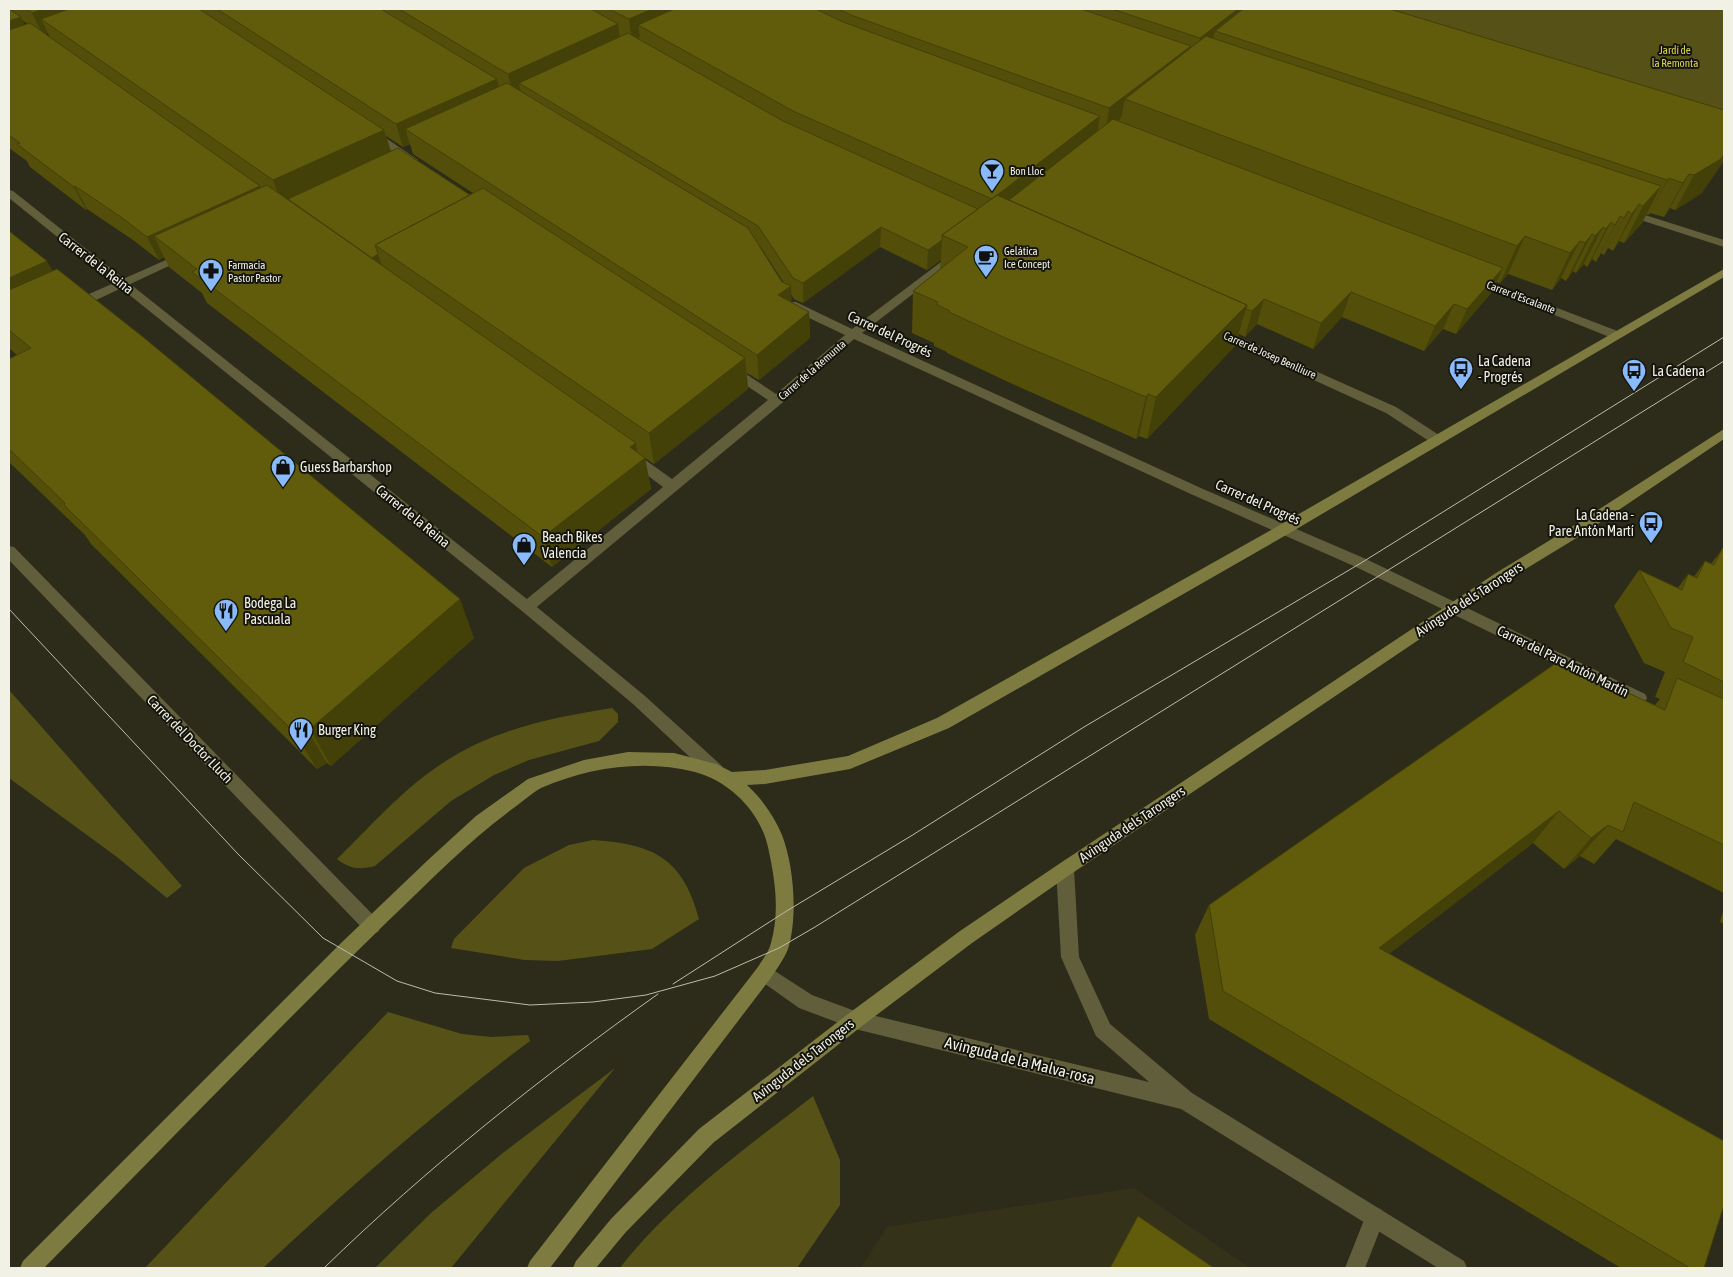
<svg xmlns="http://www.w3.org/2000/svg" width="1733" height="1277" viewBox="0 0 1733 1277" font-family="'Asap Condensed',sans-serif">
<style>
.built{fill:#34331a}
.green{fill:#565217}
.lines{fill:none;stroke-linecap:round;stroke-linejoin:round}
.pedestrian{fill:#605e3b;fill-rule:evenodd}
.minor{fill:#605e3b;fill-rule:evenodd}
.tertiary{fill:#605e3b;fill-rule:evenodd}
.secondary{fill:#7e7b41;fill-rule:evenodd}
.tram{stroke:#bbbbae;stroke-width:1}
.wall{fill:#534f0a;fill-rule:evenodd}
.shaded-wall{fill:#434008}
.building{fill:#605c0c;stroke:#434008}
.labels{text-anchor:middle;stroke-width:4;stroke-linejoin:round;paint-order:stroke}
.far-park-label{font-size:11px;fill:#dcd455;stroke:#14140c}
.far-poi-label{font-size:11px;fill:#f1f1e6;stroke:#14140c;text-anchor:start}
.far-street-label{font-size:11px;fill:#f1f1e6;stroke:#14140c}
.street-label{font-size:14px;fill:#f1f1e6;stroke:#14140c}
.poi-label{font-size:14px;fill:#f1f1e6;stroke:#14140c;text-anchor:start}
.near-street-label{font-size:16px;fill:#f1f1e6;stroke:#14140c}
</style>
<rect width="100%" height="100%" fill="#2d2c1a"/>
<path class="built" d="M 1134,1188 L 1250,1268 L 861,1268 L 887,1227 Z"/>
<path class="green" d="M 1352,9 L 1724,9 L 1724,121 Z
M 9,690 L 182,886 L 167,898 L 117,857 L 9,778 Z
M 612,708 L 618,714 L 618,722 L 599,741 L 529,760 L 494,775 L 451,801 L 375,866 C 359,870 350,869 337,859 C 369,828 400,792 437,767 C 489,730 550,718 612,708 Z
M 593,840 C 653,844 683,858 699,919 L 652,949 L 558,961 L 525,960 L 451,948 L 454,939 L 524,868 L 569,845 Z
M 388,1012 L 462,1034 L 492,1037 L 528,1035 L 530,1041 C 436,1111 349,1188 263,1268 L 145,1268 Z
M 615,1068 L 451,1268 L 375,1268 L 431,1213 L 504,1152 Z
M 813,1096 L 840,1160 L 840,1205 L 797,1268 L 620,1268 C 673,1200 745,1149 813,1096 Z"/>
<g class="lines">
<path class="pedestrian" d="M 184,252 L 190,255 L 188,257 L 79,308 L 75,309 L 69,305 L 71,302 Z
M 1375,1207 L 1382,1210 L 1385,1217 L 1365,1268 L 1345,1268 L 1368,1210 Z"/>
<path class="minor" d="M 373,131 L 377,132 L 418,160 L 413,163 L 409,162 L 369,136 L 369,132 Z
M 1626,209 L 1724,240 L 1724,247 L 1622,214 L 1621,212 L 1622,210 Z
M 957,252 L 963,255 L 961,257 L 862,333 L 1203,489 L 1366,559 L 1645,694 L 1647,698 L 1645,702 L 1639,704 L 1633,702 L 1356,567 L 1193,495 L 854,339 L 782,403 L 532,611 L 527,613 L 522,611 L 520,607 L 522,603 L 663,487 L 627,460 L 625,457 L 627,454 L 637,454 L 672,479 L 768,400 L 726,372 L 724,369 L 726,366 L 734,366 L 776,394 L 845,335 L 788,308 L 786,305 L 788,302 L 796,302 L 852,329 L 953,253 Z
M 1476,277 L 1620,332 L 1622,335 L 1616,339 L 1612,338 L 1472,282 L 1470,280 L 1472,278 Z
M 1219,328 L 1396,407 L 1442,437 L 1444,440 L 1442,443 L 1432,443 L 1386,413 L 1215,335 L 1213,332 L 1215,329 Z"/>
<path class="tertiary" d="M 9,190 L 13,191 L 532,603 L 645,696 L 722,766 L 724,771 L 722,776 L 716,778 L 710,776 L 633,704 L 522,611 L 9,198 Z
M 9,546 L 14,547 L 378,920 L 381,926 L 378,932 L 372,934 L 366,932 L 9,560 Z
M 1065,861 L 1071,864 L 1074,869 L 1079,957 L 1110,1024 L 1192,1093 L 1464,1261 L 1467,1268 L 1438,1268 L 1181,1109 L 855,1029 L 799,1008 L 758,979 L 755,973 L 758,967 L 764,964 L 812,995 L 855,1011 L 1149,1082 L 1096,1036 L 1061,957 L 1056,869 L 1059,864 Z"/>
<path class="secondary" d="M 1724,269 L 1724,277 L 1288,534 L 949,728 L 850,769 L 765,784 L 747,785 C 762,799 774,816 782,835 C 794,866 798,917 788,949 C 784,959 776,970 770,979 L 550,1268 L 527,1268 L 530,1261 L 758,967 C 762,960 769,952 771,943 C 780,911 775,879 768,847 C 760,811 729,781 695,772 C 645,759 589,767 541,788 C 532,793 523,801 515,807 C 469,840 430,881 389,920 C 272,1034 159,1152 44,1268 L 20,1268 L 23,1261 L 339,945 L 428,860 L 476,816 L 528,779 L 584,760 L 628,752 L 674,753 L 716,764 L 732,772 L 765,770 L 848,756 L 937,718 L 1278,526 Z
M 1724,429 L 1724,439 L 1583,534 L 1506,581 L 1071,874 L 972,943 L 862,1026 L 713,1143 L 625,1233 L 596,1268 L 573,1268 L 576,1261 L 611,1219 L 699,1129 L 848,1014 L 960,931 L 1059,864 L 1496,573 L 1573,526 Z"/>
<path class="tram" d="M 9,609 L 238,854 L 323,938 L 397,981 L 435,993 L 530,1005 L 593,1002 L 646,995 L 715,976 L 779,948 L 815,927 L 1724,361
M 673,984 L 785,912 L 911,836 L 1084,727 L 1361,563 L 1724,337
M 324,1268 C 428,1167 540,1078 658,994"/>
</g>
<path class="wall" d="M 9,9 L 1390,9 L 1724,110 L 1702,193 L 1675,210 L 1670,208 L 1664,217 L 1650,213 L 1649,215 L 1646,214 L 1642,223 L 1624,243 L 1619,241 L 1613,251 L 1608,248 L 1604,255 L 1601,253 L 1596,262 L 1592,259 L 1587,267 L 1584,264 L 1576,273 L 1573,271 L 1566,281 L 1561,278 L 1552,290 L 1508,274 L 1500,283 L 1496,282 L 1491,293 L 1456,334 L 1443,329 L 1424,351 L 1342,317 L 1313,349 L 1257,324 L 1245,337 L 1239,334 L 1235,346 L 1147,439 L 1139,436 L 1136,439 L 1006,381 L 947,353 L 947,352 L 934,346 L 934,343 L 912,333 L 913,291 L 940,269 L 941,260 L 927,270 L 880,247 L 803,303 L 794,299 L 791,294 L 791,303 L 809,312 L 810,338 L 759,380 L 747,373 L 748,389 L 654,464 L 645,458 L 651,489 L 552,567 L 207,303 L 202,293 L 169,267 L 164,257 L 159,260 L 133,240 L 87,209 L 86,210 L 30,167 L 27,161 L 9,148 ZM 22,20 L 28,24 L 25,25 ZM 48,33 L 50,38 L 45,34 ZM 386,136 L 403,147 L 410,144 L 413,154 L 473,193 L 470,195 L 391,151 ZM 759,246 L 760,246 L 784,283 L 782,282 Z
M 9,231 L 53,271 L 474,638 L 331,766 L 327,763 L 317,769 L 91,544 L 85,535 L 9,462 L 9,359 L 17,355 L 9,348 Z
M 1724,547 L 1724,893 L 1616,839 L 1594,864 L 1580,856 L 1564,869 L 1533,843 L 1389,954 L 1704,1268 L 1621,1268 L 1209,1019 L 1195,935 L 1209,905 L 1655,705 L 1660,699 L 1655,697 L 1665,672 L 1644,663 L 1614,606 L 1639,570 L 1678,588 L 1688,574 L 1694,577 L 1705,561 L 1711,564 Z
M 1724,908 L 1724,924 L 1720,922 Z"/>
<path class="shaded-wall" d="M 43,9 L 113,9 L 41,19 L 48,33 L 43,35 L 32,13 Z
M 652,9 L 702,9 L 638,25 L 640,37 L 632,41 L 629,19 Z
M 1238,9 L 1260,9 L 1215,31 L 1211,47 L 1196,60 L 1200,38 Z
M 21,17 L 32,39 L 9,47 L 9,21 Z
M 618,24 L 621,46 L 519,83 L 521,93 L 513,96 L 508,74 Z
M 1191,46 L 1186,68 L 1125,99 L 1121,118 L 1106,131 L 1109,108 Z
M 497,79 L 502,101 L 405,129 L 410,144 L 403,147 L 396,124 Z
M 1100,116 L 1096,139 L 1012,205 L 993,199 Z
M 384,130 L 391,152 L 282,203 L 273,180 Z
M 1724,154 L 1724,161 L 1702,193 L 1675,210 L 1694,175 Z
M 1689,174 L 1670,208 L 1664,217 L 1683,183 Z
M 1669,178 L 1650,213 L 1649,215 L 1667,180 Z
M 75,186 L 87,209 L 86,210 L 74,187 Z
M 260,186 L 270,208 L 154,236 L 164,257 L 159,260 L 147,237 Z
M 1661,186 L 1642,223 L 1624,243 L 1643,206 Z
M 1639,204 L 1619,241 L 1613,251 L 1632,214 Z
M 1628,211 L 1608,248 L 1604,255 L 1624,218 Z
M 1620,216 L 1601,253 L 1596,262 L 1615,225 Z
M 1611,222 L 1592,259 L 1587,267 L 1606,229 Z
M 881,227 L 880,247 L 803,303 L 803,283 Z
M 1603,227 L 1584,264 L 1576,273 L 1595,236 Z
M 1592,234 L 1573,271 L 1566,281 L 1585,243 Z
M 1525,236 L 1508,274 L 1500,283 L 1517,246 Z
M 942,240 L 941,260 L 927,270 L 928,250 Z
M 1580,241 L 1561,278 L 1552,290 L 1570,253 Z
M 378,254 L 382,266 L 376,269 L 372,258 Z
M 47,261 L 70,301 L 9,329 L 9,278 Z
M 1503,268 L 1491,293 L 1456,334 L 1467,309 Z
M 791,286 L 792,311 L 778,295 Z
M 1351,292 L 1342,317 L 1313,349 L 1321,323 Z
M 1264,299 L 1257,324 L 1245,337 L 1252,311 Z
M 1454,304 L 1443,329 L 1424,351 L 1435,326 Z
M 1247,305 L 1235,346 L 1147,439 L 1156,397 Z
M 809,312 L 810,338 L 759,380 L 757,355 Z
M 745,358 L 748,389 L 654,464 L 649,433 Z
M 1148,394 L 1139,436 L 1136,439 L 1146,397 Z
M 636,443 L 639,462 L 645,458 L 651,489 L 552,567 L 543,537 L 630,447 Z
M 460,599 L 474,638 L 331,766 L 310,729 Z
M 305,726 L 327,763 L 317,769 L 295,733 Z
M 1559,811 L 1533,843 L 1359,977 L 1379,948 Z
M 1608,825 L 1580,856 L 1564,869 L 1591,838 Z"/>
<path class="building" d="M 9,9 L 21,17 L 9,21 Z
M 26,9 L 43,9 L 32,13 Z
M 69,9 L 199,9 L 384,130 L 273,180 L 41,19 Z
M 217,9 L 381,9 L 497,79 L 396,124 Z
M 399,9 L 591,9 L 618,24 L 508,74 Z
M 609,9 L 652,9 L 629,19 Z
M 674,9 L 816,9 L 843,22 L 1100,116 L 992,199 L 793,111 L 638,25 Z
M 838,9 L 1081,9 L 1191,46 L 1109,108 L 851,15 Z
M 1112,9 L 1238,9 L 1200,38 Z
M 1243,9 L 1390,9 L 1724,110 L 1724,154 L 1721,159 L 1694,175 L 1689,174 L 1683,183 L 1669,178 L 1667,180 L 1215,31 Z
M 30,23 L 260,186 L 147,237 L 121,217 L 75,186 L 74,187 L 17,144 L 20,143 L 9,135 L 9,30 Z
M 628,33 L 783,121 L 978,209 L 942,235 L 942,240 L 928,250 L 881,227 L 803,283 L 793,278 L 758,226 L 519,83 Z
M 1206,36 L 1661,186 L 1643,206 L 1639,204 L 1632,214 L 1628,211 L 1624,218 L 1620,216 L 1615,225 L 1611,222 L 1606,229 L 1603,227 L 1595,236 L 1592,234 L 1585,243 L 1580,241 L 1570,253 L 1525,236 L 1517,246 L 1125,99 Z
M 507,83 L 748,228 L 782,282 L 791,286 L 778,295 L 809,312 L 757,355 L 405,129 Z
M 1113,119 L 1503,268 L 1467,309 L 1454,304 L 1435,326 L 1351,292 L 1321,323 L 1264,299 L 1252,311 L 1246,309 L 1247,305 L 1009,200 Z
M 398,148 L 470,195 L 375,245 L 378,254 L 372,258 L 288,199 Z
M 267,185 L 636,443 L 630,447 L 645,458 L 543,537 L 192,272 L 197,269 L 154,236 Z
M 483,188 L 745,358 L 649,433 L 375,245 Z
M 997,195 L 1247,305 L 1156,397 L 1148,394 L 1146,397 L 1010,340 L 949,312 L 950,311 L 936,304 L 938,302 L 913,291 L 968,247 L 942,235 Z
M 9,231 L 47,261 L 9,278 Z
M 57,269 L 143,337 L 460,599 L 310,729 L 305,726 L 295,733 L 64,505 L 65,503 L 9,449 L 9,359 L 31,348 L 9,330 L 9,290 Z
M 1724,547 L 1724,682 L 1683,662 L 1693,637 L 1671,628 L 1639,570 L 1682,590 L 1688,574 L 1697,578 L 1705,561 L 1714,565 L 1722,549 Z
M 1559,661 L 1665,710 L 1677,678 L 1724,699 L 1724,845 L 1634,802 L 1623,832 L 1608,825 L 1591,838 L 1559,811 L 1379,948 L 1724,1141 L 1724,1205 L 1704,1268 L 1690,1268 L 1223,991 L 1209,905 Z
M 1138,1216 L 1214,1268 L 1110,1268 Z"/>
<defs>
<symbol id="bar-pin" viewBox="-11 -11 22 30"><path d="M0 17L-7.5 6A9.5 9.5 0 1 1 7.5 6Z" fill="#89bafc" stroke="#14140c"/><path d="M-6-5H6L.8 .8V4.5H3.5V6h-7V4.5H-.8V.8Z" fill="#111"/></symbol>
<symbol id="cafe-pin" viewBox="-11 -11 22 30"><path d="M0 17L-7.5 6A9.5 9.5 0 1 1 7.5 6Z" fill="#89bafc" stroke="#14140c"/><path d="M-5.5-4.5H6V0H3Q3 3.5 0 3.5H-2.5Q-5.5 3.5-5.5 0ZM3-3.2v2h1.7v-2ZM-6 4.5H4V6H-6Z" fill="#111"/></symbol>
<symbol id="pharmacy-pin" viewBox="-11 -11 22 30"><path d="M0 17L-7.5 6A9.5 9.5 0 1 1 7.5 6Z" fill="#89bafc" stroke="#14140c"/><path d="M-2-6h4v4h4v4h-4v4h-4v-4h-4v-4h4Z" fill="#111"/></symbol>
<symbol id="bus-pin" viewBox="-11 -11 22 30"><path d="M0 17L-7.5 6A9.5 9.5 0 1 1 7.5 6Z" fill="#89bafc" stroke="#14140c"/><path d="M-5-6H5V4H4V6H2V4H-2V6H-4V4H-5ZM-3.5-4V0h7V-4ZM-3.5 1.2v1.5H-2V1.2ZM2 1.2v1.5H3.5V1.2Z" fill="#111"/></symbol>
<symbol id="shop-pin" viewBox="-11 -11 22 30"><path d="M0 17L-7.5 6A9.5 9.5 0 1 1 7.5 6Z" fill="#89bafc" stroke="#14140c"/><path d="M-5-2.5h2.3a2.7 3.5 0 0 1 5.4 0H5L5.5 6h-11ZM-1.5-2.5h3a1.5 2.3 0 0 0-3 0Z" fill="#111"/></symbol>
<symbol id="restaurant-pin" viewBox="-11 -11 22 30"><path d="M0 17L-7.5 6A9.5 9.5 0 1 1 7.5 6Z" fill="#89bafc" stroke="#14140c"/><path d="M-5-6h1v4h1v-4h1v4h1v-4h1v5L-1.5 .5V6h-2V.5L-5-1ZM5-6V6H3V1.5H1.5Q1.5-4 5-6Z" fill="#111"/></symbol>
</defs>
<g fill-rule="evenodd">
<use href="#bar-pin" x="978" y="157" width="28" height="38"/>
<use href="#cafe-pin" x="972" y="243" width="28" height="38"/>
<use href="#pharmacy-pin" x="197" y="257" width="28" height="38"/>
<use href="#bus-pin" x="1447" y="355" width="28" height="38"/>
<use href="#bus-pin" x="1620" y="357" width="28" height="38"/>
<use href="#shop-pin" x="269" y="453" width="28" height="38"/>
<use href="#bus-pin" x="1637" y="509" width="28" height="38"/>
<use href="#shop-pin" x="510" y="531" width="28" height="38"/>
<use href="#restaurant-pin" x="212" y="597" width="28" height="38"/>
<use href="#restaurant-pin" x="287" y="716" width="28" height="38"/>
</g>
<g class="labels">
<g class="far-park-label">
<text x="1675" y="54">Jardí de<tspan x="1675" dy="13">la Remonta</tspan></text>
</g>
<g class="far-poi-label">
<text x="1010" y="175">Bon Lloc</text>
<text x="1004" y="255">Gelática<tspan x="1004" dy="13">Ice Concept</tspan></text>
<text x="228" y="269">Farmacia<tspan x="228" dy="13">Pastor Pastor</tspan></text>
</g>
<g class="far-street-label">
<text transform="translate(1521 297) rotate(21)" y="4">Carrer d'Escalante</text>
<text transform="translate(1270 355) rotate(24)" y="4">Carrer de Josep Benlliure</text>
<text transform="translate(812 370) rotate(-41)" y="4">Carrer de la Remunta</text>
</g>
<g class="street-label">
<text transform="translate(96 263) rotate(38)" y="5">Carrer de la Reina</text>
<text transform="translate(890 334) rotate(25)" y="5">Carrer del Progrés</text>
<text transform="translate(1258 502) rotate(24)" y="5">Carrer del Progrés</text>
<text transform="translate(413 516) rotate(39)" y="5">Carrer de la Reina</text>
<text transform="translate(1469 599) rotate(-33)" y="5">Avinguda dels Tarongers</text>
<text transform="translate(1563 661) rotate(26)" y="5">Carrer del Pare Antón Martín</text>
<text transform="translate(190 739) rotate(46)" y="5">Carrer del Doctor Lluch</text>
<text transform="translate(1132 824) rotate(-34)" y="5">Avinguda dels Tarongers</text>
<text transform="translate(803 1060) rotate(-38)" y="5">Avinguda dels Tarongers</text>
</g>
<g class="poi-label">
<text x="1478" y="366">La Cadena<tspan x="1478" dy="16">- Progrés</tspan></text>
<text x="1652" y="376">La Cadena</text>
<text x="300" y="472">Guess Barbarshop</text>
<text x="1634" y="520" text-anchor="end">La Cadena -<tspan x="1634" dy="16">Pare Antón Martí</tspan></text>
<text x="542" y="542">Beach Bikes<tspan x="542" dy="16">Valencia</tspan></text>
<text x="244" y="608">Bodega La<tspan x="244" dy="16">Pascuala</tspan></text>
<text x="318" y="735">Burger King</text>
</g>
<g class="near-street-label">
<text transform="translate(1020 1060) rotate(14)" y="6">Avinguda de la Malva-rosa</text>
</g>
</g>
<rect width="1733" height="1277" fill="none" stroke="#f1f1e6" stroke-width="20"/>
</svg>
